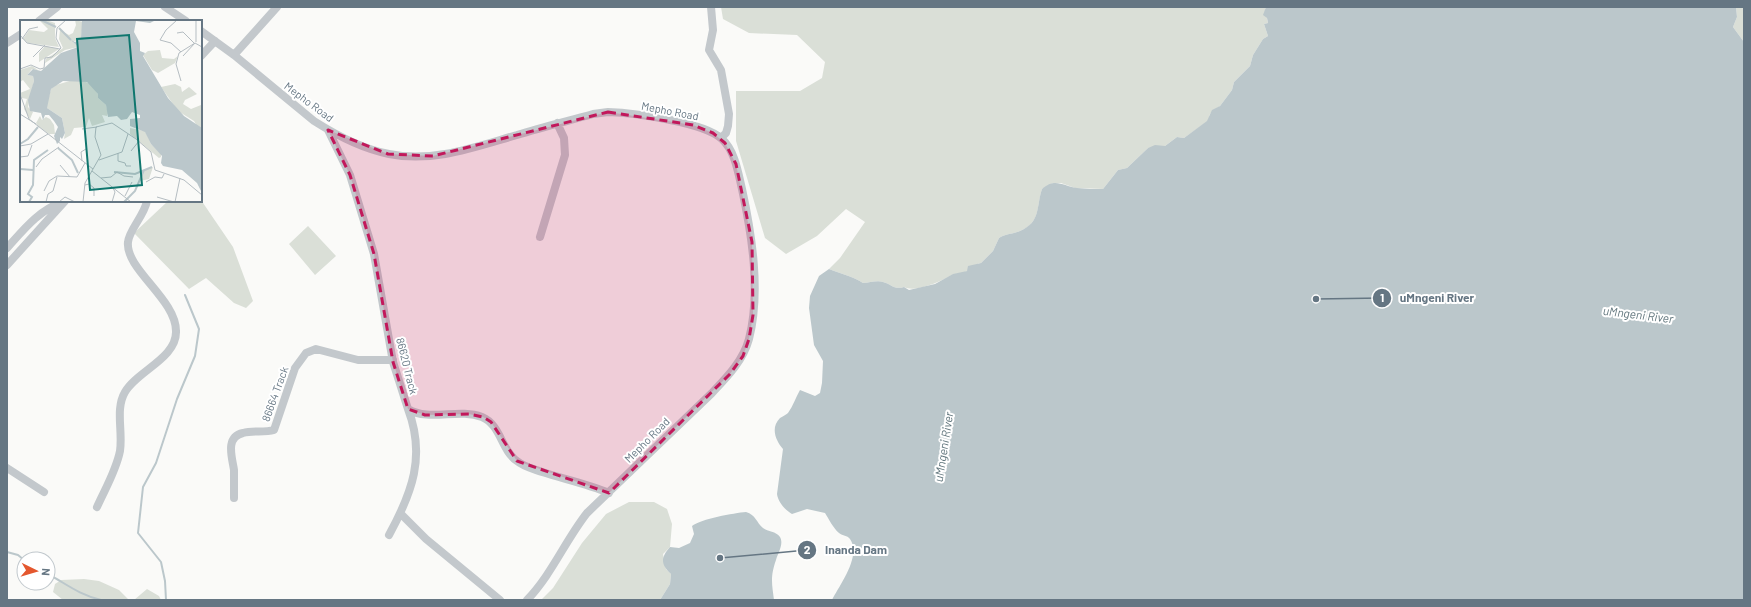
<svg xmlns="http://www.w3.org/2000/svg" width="1751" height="607" viewBox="0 0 1751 607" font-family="Barlow,sans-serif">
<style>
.green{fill:#dadfd7}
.water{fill:#bbc7cb}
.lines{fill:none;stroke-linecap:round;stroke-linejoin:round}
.stream{stroke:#bbc7cb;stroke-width:2}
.minor{stroke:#c3c8cc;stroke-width:8}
.marked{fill:#c2185b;fill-opacity:0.2;stroke:#c2185b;stroke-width:3;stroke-dasharray:8 5;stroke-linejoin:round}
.labels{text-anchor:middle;stroke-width:4;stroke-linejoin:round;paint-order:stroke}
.street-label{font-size:11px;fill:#657683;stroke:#fff}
.water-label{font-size:12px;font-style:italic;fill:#60757c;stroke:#fff}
.inset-river{fill:none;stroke:#bbc7cb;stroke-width:2}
.inset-road{fill:none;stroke:#b5bdc2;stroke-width:1}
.view{fill:#0f766e;fill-opacity:0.15;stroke:#0f766e;stroke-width:2}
.inset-edge{fill:none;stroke:#657683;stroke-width:2}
.leader{fill:none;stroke:#657683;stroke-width:1.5}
.callout-dot{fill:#657683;stroke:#fff;stroke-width:1.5}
.mark-label{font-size:12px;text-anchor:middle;font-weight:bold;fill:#fff}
.callout-label{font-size:12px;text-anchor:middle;font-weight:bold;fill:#657683;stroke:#fff;stroke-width:4;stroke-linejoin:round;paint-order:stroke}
</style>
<rect width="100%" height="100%" fill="#fafaf8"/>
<path class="green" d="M 721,7 L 1266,7 L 1265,10 L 1268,23 L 1264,24 L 1268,36 L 1263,39 L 1253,55 L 1250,66 L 1234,82 L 1232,90 L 1220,106 L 1210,114 L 1208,121 L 1184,138 L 1177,137 L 1165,146 L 1148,148 L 1127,168 L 1118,170 L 1103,189 L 1075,188 L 1061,183 L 1053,183 L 1042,189 C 1036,208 1041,222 1020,231 C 1013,234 1005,234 999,238 L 993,251 L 981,263 C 974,264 971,269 965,272 C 961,274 956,273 952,275 C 941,281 916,293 904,287 C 894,290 891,284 883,282 C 877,280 869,283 863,283 C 852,276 841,274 829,269 L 840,258 L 865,222 L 846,209 L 817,236 L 786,254 L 765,238 L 736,141 L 736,91 L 800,91 L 822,78 L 825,62 L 797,35 L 749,33 L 723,19 Z
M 1736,7 L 1744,7 L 1744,42 L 1733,27 L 1737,17 Z
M 201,200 L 233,247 L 253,301 L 246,308 L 234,303 L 206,278 L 189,289 L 134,233 L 168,201 Z
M 308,226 L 336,256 L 315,275 L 289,244 Z
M 629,502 L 654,502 L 667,509 L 672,524 L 670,547 L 663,554 L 666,569 L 671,574 L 670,584 L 660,600 L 541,600 L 553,588 L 582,543 L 606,514 Z
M 84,579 L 99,581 L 119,590 L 129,600 L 63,600 L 53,592 L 55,584 L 61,580 Z
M 147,589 L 159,596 L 161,600 L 134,600 Z"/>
<path class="water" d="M 1266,7 L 1736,7 L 1737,17 L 1733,27 L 1744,42 L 1744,600 L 832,600 C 839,586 862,556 850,539 C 847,535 843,536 839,533 C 833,528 829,519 825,513 L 807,509 L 792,514 C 785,510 778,502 777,494 L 783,449 C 776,441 770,428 780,418 C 783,416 786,415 788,413 C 793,406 796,397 800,390 L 815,396 L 820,393 L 822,383 L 823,361 L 814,345 L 809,308 L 810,296 L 819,276 L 829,269 C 841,274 852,276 863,283 C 869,283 877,280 883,282 C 891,284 894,290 904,287 L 909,290 L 935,284 L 953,274 L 967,271 L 968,266 L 981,263 L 993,251 L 999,238 C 1005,234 1013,234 1020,231 C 1041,222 1036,207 1042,189 C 1055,177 1063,186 1077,188 C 1086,189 1094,189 1103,189 L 1118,170 L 1127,168 L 1148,148 L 1155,145 L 1165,146 L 1177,137 L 1184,138 L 1207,121 L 1212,110 L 1220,106 L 1232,90 L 1234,82 L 1250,66 L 1253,55 L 1263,39 L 1268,36 L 1264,24 L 1268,23 L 1267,18 L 1263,15 Z
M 746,512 C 756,515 756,522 763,528 C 768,532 776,531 780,537 C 784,544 778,553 776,560 C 770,577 772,584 774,600 L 660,600 L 670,584 L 671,574 C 661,565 660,558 670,547 L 679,548 L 690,543 L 694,534 L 692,526 C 701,519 734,513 746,512 Z"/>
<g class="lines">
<path class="stream" d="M 7,552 L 18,555 L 24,560
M 48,574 C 68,585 78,594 101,600
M 166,600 L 165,581 L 161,562 L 138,533 L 143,487 L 156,463 L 177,399 L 195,356 L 199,329 L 185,295"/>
<path class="minor" d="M 165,7 L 186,21
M 711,7 L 713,30 L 709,50 L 721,70 L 729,114 L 728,126 L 726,133 L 721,138
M 39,21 L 57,7
M 201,31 L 234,55 L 314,121 C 336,135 363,149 389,154 C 433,163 475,147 517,135 C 542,127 568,121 593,114 L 608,112 C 634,113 704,122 722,139 C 735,151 738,172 742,189 C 752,235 761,292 749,339 C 743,361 727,377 712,393 L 587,513 C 565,541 552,574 527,600
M 7,43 L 21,34
M 234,55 L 277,7
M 201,56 L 215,41
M 328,130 L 350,175 L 374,254 L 393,362 L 408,409 C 429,422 458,408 482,417 C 501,425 501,450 517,461 C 524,467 534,469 542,472 C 564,479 588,484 609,493
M 540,237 L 565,155 L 564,138 L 557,123
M 7,248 C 25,228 38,211 64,201
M 7,265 L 65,201
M 7,468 L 44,492
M 234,498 C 234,489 234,479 234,470 C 232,457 225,437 243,433 C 253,430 264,433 274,430 L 295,368 L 306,353 L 316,349 L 358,360 L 393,360
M 97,507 C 105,489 116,471 120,451 C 123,431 115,409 125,392 C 137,371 177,358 176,331 C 176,299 125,269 128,242 C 129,230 144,216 147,201
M 401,514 L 426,539 L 500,600
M 389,535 C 412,493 426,456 408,409"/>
</g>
<path class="marked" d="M 608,112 L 693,125 L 713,133 L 725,143 L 736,164 L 752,242 L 753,315 L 749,339 L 743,356 L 730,374 L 609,493 L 517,461 L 491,422 L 483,417 L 469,414 L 425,415 L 408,409 L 393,362 L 374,254 L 350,175 L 328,130 L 388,154 L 433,156 Z"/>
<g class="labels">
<g class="street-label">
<text transform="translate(309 102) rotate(37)" y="4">Mepho Road</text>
<text transform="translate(670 111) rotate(11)" y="4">Mepho Road</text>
<text transform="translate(407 366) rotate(76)" y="4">86620 Track</text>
<text transform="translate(275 394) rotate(-70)" y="4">86664 Track</text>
<text transform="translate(647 440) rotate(-45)" y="4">Mepho Road</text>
</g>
<g class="water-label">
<text transform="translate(1638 315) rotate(7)" y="4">uMngeni River</text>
<text transform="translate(944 447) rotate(-81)" y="4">uMngeni River</text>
</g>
</g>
<g transform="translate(20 20)">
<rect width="182" height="182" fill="#fafaf8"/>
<path d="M 6,0 L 29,1 L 35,3 L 35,18 L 39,27 L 8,23 L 3,19 L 9,10 L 24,12 L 28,9 L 20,1 ZM 55,0 L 63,2 L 61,18 L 53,22 L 58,27 L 45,30 L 25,43 L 26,39 L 43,28 L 39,19 L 40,10 L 49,15 L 53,13 L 56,5 ZM 25,26 L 39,29 L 19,42 L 19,33 ZM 140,30 L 142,38 L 154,39 L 158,36 L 155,43 L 138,53 L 132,50 L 123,35 L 128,31 ZM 12,46 L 18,50 L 12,49 L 7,55 L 13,56 L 14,61 L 8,87 L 13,92 L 10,99 L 4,89 L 7,79 L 2,78 L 0,73 L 10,69 L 3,60 L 0,62 L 0,50 ZM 53,60 L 64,61 L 72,65 L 78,74 L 78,78 L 86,85 L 88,93 L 87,96 L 82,95 L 85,102 L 72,106 L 69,98 L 66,107 L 54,108 L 51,115 L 44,119 L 45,113 L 42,98 L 27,88 L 27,83 L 31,69 L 36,65 ZM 155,64 L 161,67 L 162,72 L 169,67 L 177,74 L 165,80 L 163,84 L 171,89 L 181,85 L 182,108 L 178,108 L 174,101 L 158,91 L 141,67 ZM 20,96 L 22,100 L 26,97 L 30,99 L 34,105 L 35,114 L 29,114 L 18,106 L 16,103 ZM 110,108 L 125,111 L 131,124 L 141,134 L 141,137 L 139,138 L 110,114 ZM 133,147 L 129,159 L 120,161 L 120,152 Z" fill="#dadfd7"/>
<path d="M 62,0 L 136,0 L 130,3 L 116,1 L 114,12 L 120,23 L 120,31 L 125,33 L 123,36 L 148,78 L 164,96 L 182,108 L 182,173 L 177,163 L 162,150 L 143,146 L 141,143 L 142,136 L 131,124 L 125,112 L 110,106 L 110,99 L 120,98 L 120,95 L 112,92 L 107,99 L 101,100 L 97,96 L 88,97 L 86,85 L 78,78 L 78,74 L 67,62 L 43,61 L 31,69 L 27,88 L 42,98 L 45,113 L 42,119 L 40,117 L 40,121 L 37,124 L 34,116 L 38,107 L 34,101 L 29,95 L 25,95 L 23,100 L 21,93 L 10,91 L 8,80 L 14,61 L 13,56 L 7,55 L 13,49 L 21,51 L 41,33 L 58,27 L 51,20 L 55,22 L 61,18 Z" fill="#bbc7cb"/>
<path class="inset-river" d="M 21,0 L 36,7M 39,8 L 51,20M 0,124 L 8,119 L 18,107M 38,128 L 52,140 L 58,153M 0,149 L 13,150M 94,152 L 115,154 L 132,147M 9,182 L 12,177 L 8,174 L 13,165 L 14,140 L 28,130M 104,182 L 115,171 L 124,150"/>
<path class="inset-road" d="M 157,0 L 146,10 L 140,20 L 151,23 L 161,32M 176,0 L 176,22M 157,13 L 163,12 L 174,23M 0,15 L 7,23 L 40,29M 2,19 L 9,9 L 18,7M 163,36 L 175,23M 13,37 L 25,25M 0,49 L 11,45 L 20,49 L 24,48 L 25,38 L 32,37 L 41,28 L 36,18 L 37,8 L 46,0M 161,61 L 156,44 L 159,33 L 175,23 L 182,27M 0,74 L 9,99 L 73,149M 0,94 L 16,104M 62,109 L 77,107M 0,126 L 11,124 L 28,114M 111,131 L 119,121M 98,133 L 98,141 L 105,143 L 106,146 L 111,146M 0,137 L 8,136 L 12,125M 79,140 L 102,132 L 108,114M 62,141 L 61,132 L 66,129M 40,145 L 50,157M 16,147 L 22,139 L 39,127M 72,151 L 111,182M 81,158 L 91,157 L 97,152 L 104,156 L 113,157M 126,162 L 135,157 L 142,158 L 144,154M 65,165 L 69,164 L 74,168 L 74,176M 24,171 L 29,161 L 37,156 L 57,157 L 65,143M 105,176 L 112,162M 137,177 L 154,182M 26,182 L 28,174 L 33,171 L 37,157M 39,182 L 45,177 L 55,182M 63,182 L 65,163 L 81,135 L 75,117 L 76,107 L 92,103 L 116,119 L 131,132 L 135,150 L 164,160 L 182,175M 92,182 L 95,172 L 93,168M 155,182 L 160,158"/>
<path class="view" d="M 109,15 L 122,165 L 70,170 L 57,19 Z"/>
<rect width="182" height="182" class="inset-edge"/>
</g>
<path class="leader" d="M1316 299L1382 298M720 558L807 550"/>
<g class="callout-dot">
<circle cx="1316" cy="299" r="4"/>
<circle cx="720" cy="558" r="4"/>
<circle cx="1382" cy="298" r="10"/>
<circle cx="807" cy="550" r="10"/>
</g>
<g class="mark-label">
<text x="1382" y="302">1</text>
<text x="807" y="554">2</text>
</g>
<g class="callout-label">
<text x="1437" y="302">uMngeni River</text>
<text x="856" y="554">Inanda Dam</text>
</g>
<rect width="1751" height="607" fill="none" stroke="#657683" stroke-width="16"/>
<g transform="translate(36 571) rotate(95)"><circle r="19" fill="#ffffff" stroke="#c1c8cd"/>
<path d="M0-3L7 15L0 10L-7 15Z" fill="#e4572e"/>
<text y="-6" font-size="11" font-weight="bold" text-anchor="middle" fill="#657683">N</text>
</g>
</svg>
